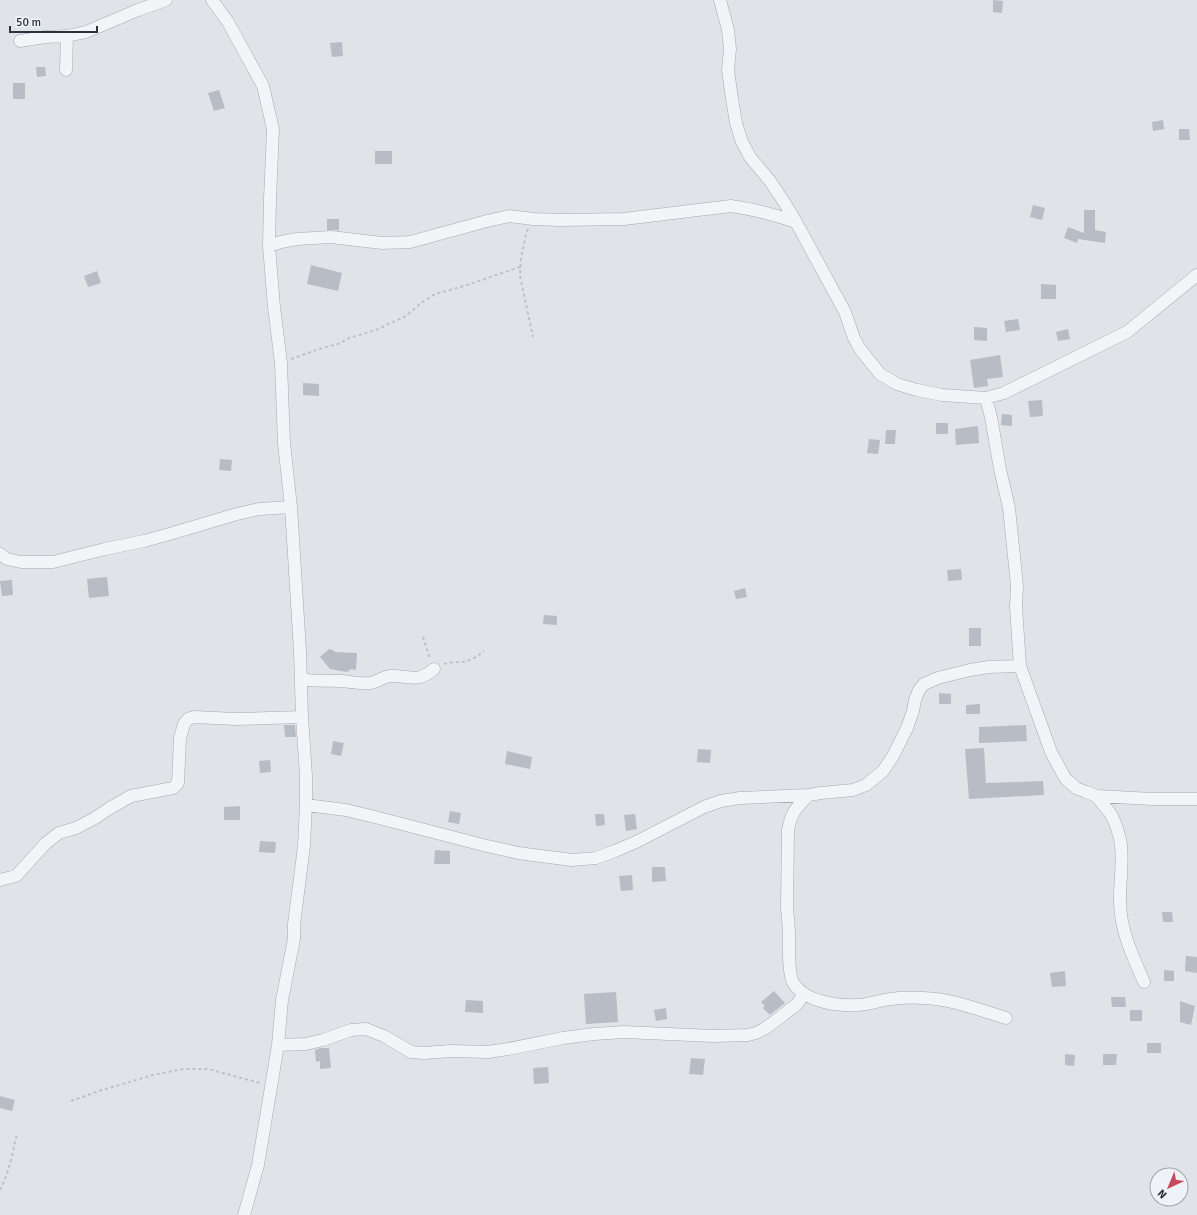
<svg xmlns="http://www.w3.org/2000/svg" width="1197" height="1215" viewBox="0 0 1197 1215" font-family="Signika,sans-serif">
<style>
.building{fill:#b7bcc5}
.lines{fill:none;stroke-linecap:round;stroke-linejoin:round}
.street-casing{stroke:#a5aab2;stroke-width:13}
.path{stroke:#bec1c7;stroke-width:2;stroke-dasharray:3 3;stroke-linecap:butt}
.street{stroke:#f2f4f7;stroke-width:12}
</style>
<rect width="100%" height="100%" fill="#e0e3e8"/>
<path class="building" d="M 993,0 L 1003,1 L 1002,13 L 993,12 Z
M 342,42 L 343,56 L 332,57 L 330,43 Z
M 36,67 L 45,67 L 46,76 L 37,77 Z
M 13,83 L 25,83 L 25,99 L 13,99 Z
M 219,90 L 225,108 L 214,111 L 208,93 Z
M 1163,120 L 1164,129 L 1153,131 L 1152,122 Z
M 1179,129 L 1189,129 L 1190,140 L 1179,140 Z
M 375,151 L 392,151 L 392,164 L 375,164 Z
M 1033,205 L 1045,208 L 1042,220 L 1030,217 Z
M 1084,210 L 1095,210 L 1095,230 L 1106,232 L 1105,243 L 1078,239 L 1077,243 L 1064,238 L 1068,227 L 1084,233 Z
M 327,219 L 339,219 L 339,230 L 327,230 Z
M 311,265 L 342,273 L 338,291 L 307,284 Z
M 97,271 L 101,283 L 88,287 L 84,276 Z
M 1041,284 L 1056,285 L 1056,299 L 1041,299 Z
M 1018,319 L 1020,330 L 1006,332 L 1004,321 Z
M 974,327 L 987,328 L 987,341 L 974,340 Z
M 1068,329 L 1070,339 L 1058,341 L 1056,332 Z
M 1000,355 L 1003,377 L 987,379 L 988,386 L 974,388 L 970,360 Z
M 303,383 L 319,384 L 319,396 L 303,395 Z
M 1042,400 L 1043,416 L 1030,417 L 1028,401 Z
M 1002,414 L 1012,415 L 1012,426 L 1001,425 Z
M 936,423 L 948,423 L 948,434 L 936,434 Z
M 978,426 L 979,443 L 956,445 L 955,429 Z
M 886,430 L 896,430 L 895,444 L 885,444 Z
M 869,439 L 880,440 L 878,454 L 867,453 Z
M 220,459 L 232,460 L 231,471 L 219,470 Z
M 961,569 L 962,580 L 948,581 L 947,570 Z
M 107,577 L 109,596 L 89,598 L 87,579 Z
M 12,580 L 13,595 L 2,596 L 0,581 Z
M 745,588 L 747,597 L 736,599 L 734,591 Z
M 544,615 L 557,616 L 557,625 L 543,624 Z
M 969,628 L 981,628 L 981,646 L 969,646 Z
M 329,649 L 333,650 L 335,652 L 357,653 L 356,670 L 351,669 L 347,672 L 330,669 L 320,657 Z
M 939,693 L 951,694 L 951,704 L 939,704 Z
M 980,704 L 980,714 L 966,714 L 966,705 Z
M 284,725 L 295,725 L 296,737 L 285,737 Z
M 1026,725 L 1027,741 L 979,743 L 979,727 Z
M 333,741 L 344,743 L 341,756 L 331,754 Z
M 984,748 L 986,783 L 1043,781 L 1044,795 L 987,798 L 969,799 L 965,749 Z
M 698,749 L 711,750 L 710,763 L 697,762 Z
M 507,751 L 532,757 L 530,769 L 505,764 Z
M 270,760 L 271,772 L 260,773 L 259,761 Z
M 240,806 L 240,820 L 224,820 L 224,807 Z
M 450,811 L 461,813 L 459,824 L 448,822 Z
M 595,814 L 604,814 L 605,825 L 596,826 Z
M 635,814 L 637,829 L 626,831 L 624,815 Z
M 260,841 L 276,842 L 275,853 L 259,852 Z
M 435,850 L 450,851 L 450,864 L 434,864 Z
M 652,867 L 665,867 L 666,881 L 652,882 Z
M 632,875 L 633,890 L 621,891 L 619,876 Z
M 1162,912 L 1172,912 L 1173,922 L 1163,922 Z
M 1186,956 L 1197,957 L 1197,973 L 1185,971 Z
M 1164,970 L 1174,971 L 1174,981 L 1164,981 Z
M 1065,971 L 1066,986 L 1052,987 L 1050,973 Z
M 774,991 L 785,1003 L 770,1015 L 763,1008 L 765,1006 L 761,1002 Z
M 616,992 L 618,1022 L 586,1024 L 584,994 Z
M 1111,997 L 1125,997 L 1126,1007 L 1112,1007 Z
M 466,1000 L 483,1001 L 483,1013 L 465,1012 Z
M 1180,1001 L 1195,1006 L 1191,1025 L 1180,1022 Z
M 666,1008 L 667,1019 L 656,1021 L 654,1010 Z
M 1130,1010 L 1142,1010 L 1142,1021 L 1130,1021 Z
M 1147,1043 L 1161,1043 L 1161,1053 L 1147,1053 Z
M 320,1048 L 329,1048 L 331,1068 L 320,1069 L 320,1061 L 316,1062 L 315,1050 Z
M 1065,1054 L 1075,1055 L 1074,1066 L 1065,1065 Z
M 1103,1054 L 1117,1054 L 1116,1065 L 1103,1065 Z
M 691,1058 L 705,1059 L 703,1075 L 689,1074 Z
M 548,1067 L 549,1083 L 534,1084 L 533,1068 Z
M 0,1096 L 15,1100 L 12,1111 L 0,1108 Z"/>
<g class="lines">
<defs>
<path id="street" d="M 212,0 L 228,22 L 263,86 L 273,129 L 270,199 L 269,246 L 274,307 L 281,363 L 284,443 L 291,507 L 300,651 L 302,717 L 306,776 L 306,805 L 304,846 L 294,924 L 294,939 L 282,1000 L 278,1045 L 258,1165 L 244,1215
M 720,0 L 728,30 L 730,49 L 728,70 L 732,99 L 736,123 L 742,142 L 750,157 L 770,181 L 784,202 L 796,222
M 20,41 L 45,37 L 67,36 L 86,32 L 138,10 L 166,0
M 66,70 L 67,36
M 269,246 L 281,242 L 297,239 L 331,237 L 382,243 L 410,242 L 487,221 L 509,216 L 533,219 L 560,220 L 624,219 L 731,206 C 753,209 775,215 796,222 L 845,312 L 854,338 L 860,349 L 880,374 L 897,384 L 917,390 L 942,395 L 986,398 L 991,417 L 1000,469 L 1009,508 L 1015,566 L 1017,586 L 1016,607 L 1020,666 L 1051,752 L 1065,778 L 1076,788 L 1086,792 L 1097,796 L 1152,799 L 1197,799
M 986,398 L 1004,393 L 1127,332 L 1197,275
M 0,554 L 7,559 L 21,562 L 53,562 L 105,549 L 144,541 L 166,535 L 237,514 L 259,509 L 291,507
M 302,679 C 315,682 328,680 342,681 C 351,682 360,684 370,683 C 377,682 383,677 390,676 C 409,675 417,684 434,669
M 809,795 C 797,806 791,813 788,830 L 787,909 C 788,918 789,927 789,936 C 789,947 788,976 794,984 C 806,1002 838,1006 857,1005 C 867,1005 875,1002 884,1000 C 897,998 911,997 924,998 C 952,999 979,1010 1006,1018
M 1097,796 C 1100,803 1106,807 1110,813 C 1115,820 1118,831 1120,839 C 1124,858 1120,877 1120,897 C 1119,927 1132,955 1144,982
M 306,805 L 346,810 L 375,817 L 483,845 L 518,853 L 572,860 L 596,858 L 615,851 L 636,842 L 704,807 L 721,801 L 740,798 L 809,795 L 821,793 L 853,790 L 866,785 L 883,771 L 893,756 L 907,728 L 913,711 L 915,700 L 919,690 L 924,684 L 938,678 L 970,670 L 989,667 L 1020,666
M 0,880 L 16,876 L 46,843 L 59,833 L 76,828 L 95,818 L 110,808 L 131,796 L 173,788 L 178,783 L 180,738 L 184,724 L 188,719 L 194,717 L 236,719 L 302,717
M 278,1045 L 306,1044 L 323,1040 L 351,1030 L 366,1029 L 384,1036 L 411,1052 L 424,1053 L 451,1051 L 488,1052 L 508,1049 L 563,1038 L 594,1034 L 624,1032 L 713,1036 L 748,1035 L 756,1033 L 764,1029 L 778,1019 L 797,1004 L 804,994"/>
</defs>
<use href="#street" class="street-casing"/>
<path class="path" d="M 528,229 L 526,234 L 521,258 L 520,276 L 533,337
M 291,359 L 319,349 L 338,344 L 349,338 L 376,330 L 406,316 L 421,303 L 435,294 L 464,286 L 520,267
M 423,637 L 430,659
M 444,664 C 452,661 460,663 467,661 C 473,659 479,655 484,651
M 71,1101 L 99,1091 L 153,1075 L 183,1069 L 208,1069 L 260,1083
M 0,1190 C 9,1173 13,1152 17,1133"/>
<use href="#street" class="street"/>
</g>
<g transform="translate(1169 1187) rotate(224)"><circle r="19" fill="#eff2f6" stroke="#a0a5ad"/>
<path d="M0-3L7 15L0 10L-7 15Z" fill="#c74b5c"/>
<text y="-6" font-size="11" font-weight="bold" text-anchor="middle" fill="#29313f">N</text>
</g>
<path d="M10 26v6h87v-6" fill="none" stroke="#29313f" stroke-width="2"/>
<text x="16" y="26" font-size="12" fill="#29313f" stroke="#eff2f6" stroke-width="3" paint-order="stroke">50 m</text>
</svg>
